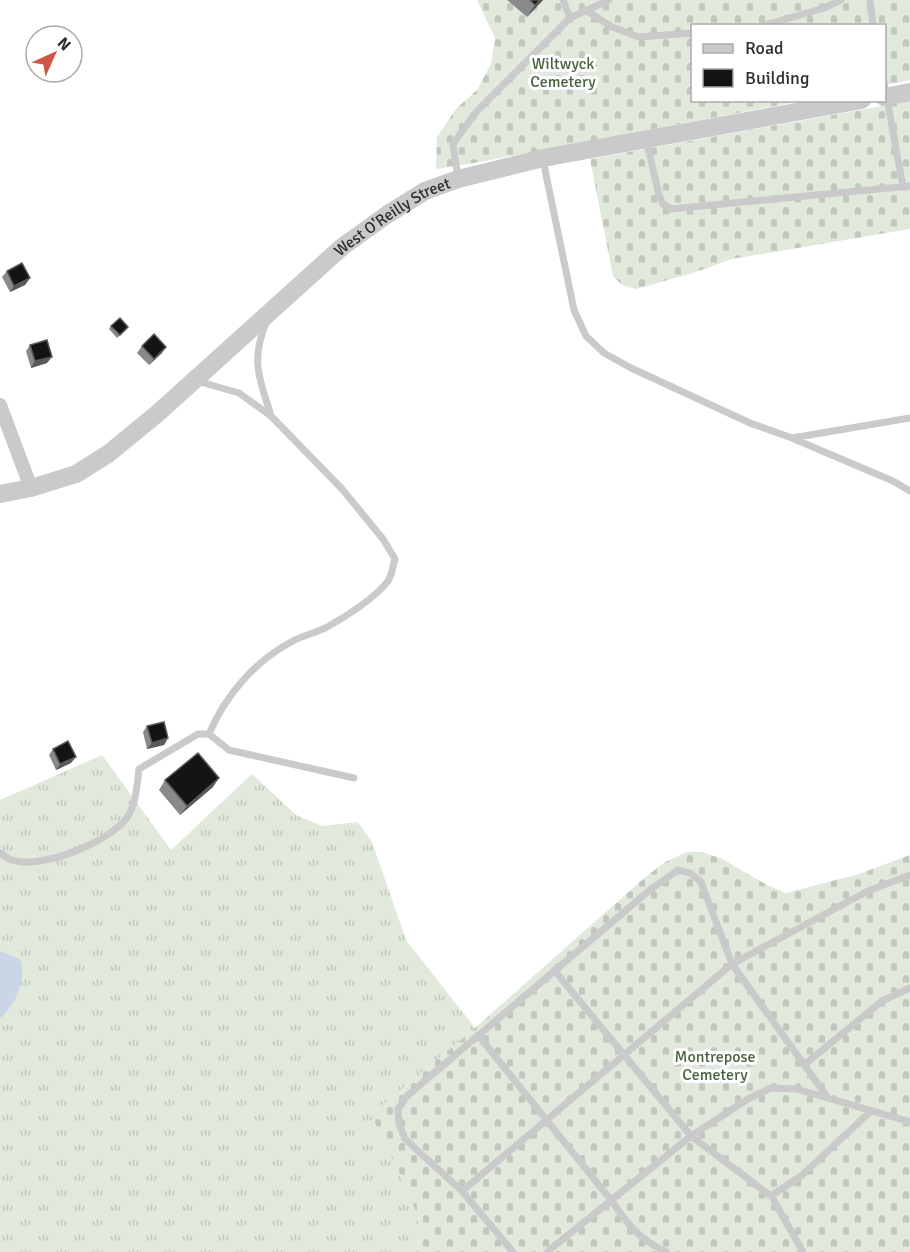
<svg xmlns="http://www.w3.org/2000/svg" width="910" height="1252" viewBox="0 0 910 1252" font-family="Signika,sans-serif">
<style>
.grass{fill:url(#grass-tufts)}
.cemetery{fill:url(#cemetery-stones)}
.water{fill:#cad6e7}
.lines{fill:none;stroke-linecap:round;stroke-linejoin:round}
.service{stroke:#cacaca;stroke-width:7}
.minor{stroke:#cacaca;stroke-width:14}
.tertiary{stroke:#cacaca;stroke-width:18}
.wall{fill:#8a8a8a}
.shaded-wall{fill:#5a5a5a}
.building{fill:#141414;stroke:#5a5a5a;stroke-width:1.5}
.labels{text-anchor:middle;stroke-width:6;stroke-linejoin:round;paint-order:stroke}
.park-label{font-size:16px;fill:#496340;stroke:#fff}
.street-label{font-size:16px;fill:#2d2d2d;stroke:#fff}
</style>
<defs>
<pattern id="grass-tufts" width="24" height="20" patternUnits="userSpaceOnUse" patternTransform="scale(1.5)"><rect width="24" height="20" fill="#e0e9dc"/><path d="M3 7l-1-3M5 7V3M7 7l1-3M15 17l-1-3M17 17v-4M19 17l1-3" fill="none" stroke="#c0c8bd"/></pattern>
<pattern id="cemetery-stones" width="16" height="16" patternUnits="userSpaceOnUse" patternTransform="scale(1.5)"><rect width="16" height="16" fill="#e0e9dc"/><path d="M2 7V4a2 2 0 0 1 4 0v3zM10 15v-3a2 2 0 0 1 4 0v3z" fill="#c0c8bd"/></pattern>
</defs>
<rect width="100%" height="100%" fill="#fff"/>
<path class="grass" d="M 102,755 L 171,850 L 252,774 L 296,815 L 322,826 L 358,822 L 372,842 L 406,940 L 475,1028 L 371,1115 L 411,1197 L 418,1219 L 419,1252 L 0,1252 L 0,800 Z"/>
<path class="cemetery" d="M 477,0 L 910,0 L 910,80 L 885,85 L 884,26 L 692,26 L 692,100 L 801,101 L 474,163 L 436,169 L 437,137 L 456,109 L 477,90 L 491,64 L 495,38 Z
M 910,101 L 910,229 L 732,259 L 693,273 L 636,289 L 622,285 L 613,276 L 590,159 Z
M 687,852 L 702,852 L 722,859 L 767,885 L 786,893 L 859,874 L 910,855 L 910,1252 L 419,1252 L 418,1219 L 411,1197 L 371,1115 L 475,1028 L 643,879 L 665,862 Z"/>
<path class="water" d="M 0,951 L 20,959 C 27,979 16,1005 0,1018 Z"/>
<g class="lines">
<path class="service" d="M 563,0 L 570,18
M 870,0 L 873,26
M 587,11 L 612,27 L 639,37 L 692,33
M 762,26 L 824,8 L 841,0
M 884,82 L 903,187
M 646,139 L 659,195 L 663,204 L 671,209 L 910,186
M 543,160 L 574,310 L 586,336 L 604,353 L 631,368 L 750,423 L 792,438 L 910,418
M 458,178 L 453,144 L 477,111 L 570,18 L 609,0
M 266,323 C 250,362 260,379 271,416
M 197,381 L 239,393 L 271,416 L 342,489 L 383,539 L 395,559 C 393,566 392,575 388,581 C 376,597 347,616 329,626 C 317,633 303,635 291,642 C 254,662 225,696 209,734 L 229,750 L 354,778
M 794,439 L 893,481 L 910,491
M 0,853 C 4,855 8,859 12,860 C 41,870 108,842 126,819 C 136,806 137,785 139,769 L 198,734 L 209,734
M 554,970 L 691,1136 L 772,1197 L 803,1252
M 478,1035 L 611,1200 C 629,1226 638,1238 666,1252
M 804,1065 L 882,1001 L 910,988
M 462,1191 L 732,964 L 868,891 L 910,875
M 771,1196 L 801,1176 L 871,1111
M 513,1252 L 462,1191 L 405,1139 L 399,1124 L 398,1109 L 407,1096 L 651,889 L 678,870 L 690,873 L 701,882 L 732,964 L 828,1098
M 547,1252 L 691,1136 L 748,1099 L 771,1088 L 797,1089 L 910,1122"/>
<path class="minor" d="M 0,405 L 31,488"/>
<g class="tertiary">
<path d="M 884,97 L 910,92"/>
<path id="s1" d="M 0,494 L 31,488 L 76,474 L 108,454 L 158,413 L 342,247 L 388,214 L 425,191 L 458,179 L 543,158 L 862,100"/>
</g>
</g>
<path class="wall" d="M 507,0 L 543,0 L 527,17 Z
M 7,271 L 30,278 L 25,285 L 10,292 L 2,277 Z
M 111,326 L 126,330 L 117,338 L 109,329 Z
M 30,345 L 47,363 L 31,368 L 26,351 Z
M 142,346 L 162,353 L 149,365 L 137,353 Z
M 147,726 L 168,738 L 164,745 L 147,749 L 143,732 Z
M 53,749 L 71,763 L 56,770 L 49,755 Z
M 165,780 L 213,787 L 180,815 L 159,790 Z"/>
<path class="shaded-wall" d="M 540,0 L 543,0 L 527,17 L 535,5 Z
M 30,278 L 25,285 L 10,292 L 14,286 Z
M 166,347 L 162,353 L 149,365 L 154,359 Z
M 52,357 L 47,363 L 31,368 L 35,361 Z
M 168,738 L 164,745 L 147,749 L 152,743 Z
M 76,757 L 71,763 L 56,770 L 60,764 Z
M 219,778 L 213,787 L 180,815 L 187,806 Z"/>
<path class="building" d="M 530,0 L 540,0 L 535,5 Z
M 22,263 L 30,278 L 14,286 L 7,271 Z
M 120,318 L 128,327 L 120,335 L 111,326 Z
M 154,334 L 166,347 L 154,359 L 142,346 Z
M 47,340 L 52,357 L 35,361 L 30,345 Z
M 164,722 L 168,738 L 152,743 L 147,726 Z
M 68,741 L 76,757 L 60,764 L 53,749 Z
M 198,753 L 219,778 L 187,806 L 165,780 Z"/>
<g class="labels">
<g class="park-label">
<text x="563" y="69">Wiltwyck<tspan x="563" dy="18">Cemetery</tspan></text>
<text x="715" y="1062">Montrepose<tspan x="715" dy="18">Cemetery</tspan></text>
</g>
<g class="street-label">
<text dy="6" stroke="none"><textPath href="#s1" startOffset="488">West O'Reilly Street</textPath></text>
</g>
</g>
<rect x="691" y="24" width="195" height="78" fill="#ffffff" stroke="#ababab" stroke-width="1.5"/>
<rect x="703" y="44" width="30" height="9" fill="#cacaca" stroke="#ababab" stroke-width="1.5"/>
<text x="745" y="54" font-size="18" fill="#2d2d2d">Road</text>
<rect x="703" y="69" width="30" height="18" fill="#141414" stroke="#ababab" stroke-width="1.5"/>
<text x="745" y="84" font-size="18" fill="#2d2d2d">Building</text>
<g transform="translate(54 54) rotate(45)"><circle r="28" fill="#ffffff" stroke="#ababab" stroke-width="1.5"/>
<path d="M0-4.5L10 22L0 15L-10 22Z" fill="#d05643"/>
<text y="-9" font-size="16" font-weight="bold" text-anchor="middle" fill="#2d2d2d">N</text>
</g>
</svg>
